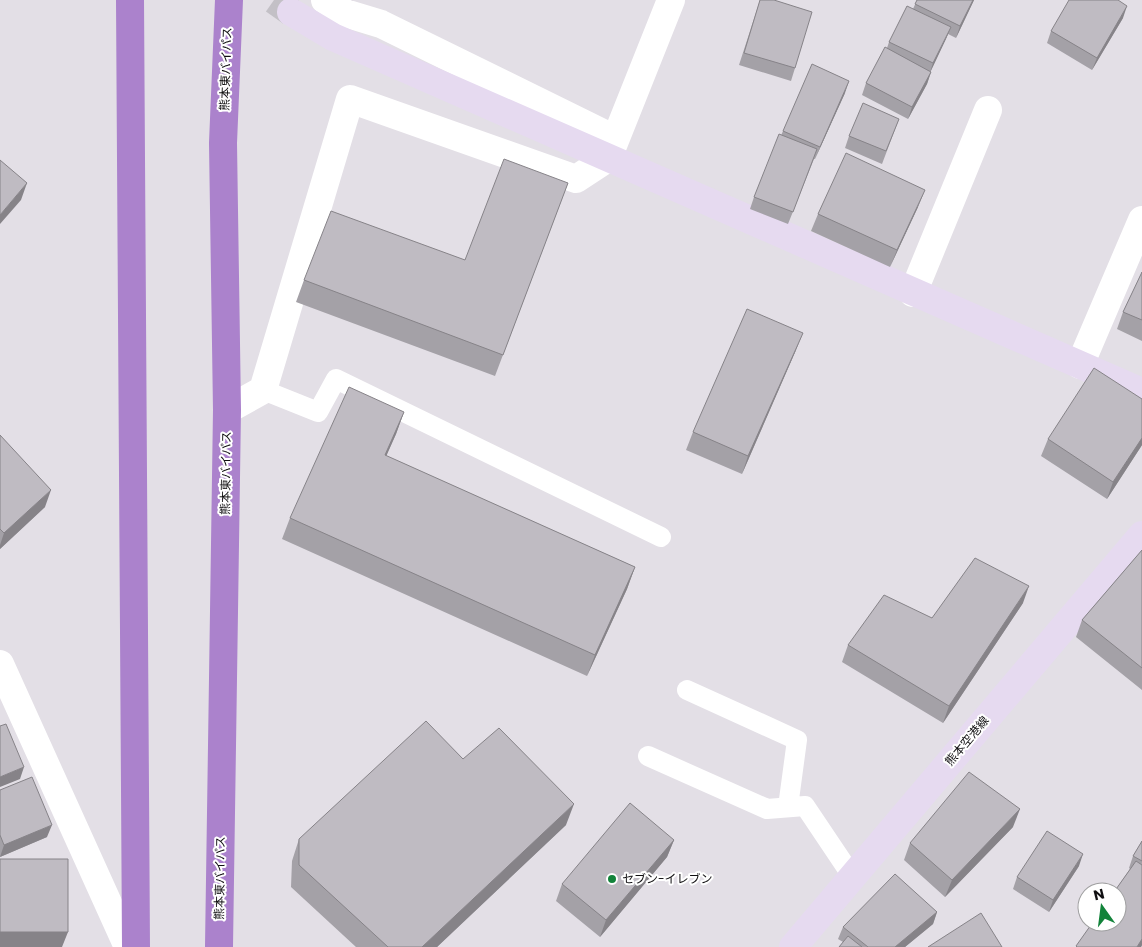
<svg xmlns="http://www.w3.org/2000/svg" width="1142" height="947" viewBox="0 0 1142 947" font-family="Poppins,'Noto Sans JP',sans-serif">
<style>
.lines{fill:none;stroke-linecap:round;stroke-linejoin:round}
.secondary-tunnel{stroke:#c3c0c6;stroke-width:28;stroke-dasharray:28 14;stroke-linecap:butt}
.lane{stroke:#fff;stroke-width:20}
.street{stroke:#fff;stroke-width:28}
.secondary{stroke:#e6daf0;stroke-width:28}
.highway{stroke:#ab82cc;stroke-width:28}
.wall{fill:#a4a1a7}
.shaded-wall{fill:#868388}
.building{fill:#bfbbc2;stroke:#868388}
.poi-dot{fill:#12833a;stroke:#fff;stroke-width:2}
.labels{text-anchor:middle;stroke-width:4;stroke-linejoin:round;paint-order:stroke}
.street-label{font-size:12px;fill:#100f11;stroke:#fff}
.poi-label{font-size:12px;fill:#100f11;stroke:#fff;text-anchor:start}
</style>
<rect width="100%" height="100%" fill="#e3dfe6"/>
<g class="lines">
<path class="secondary-tunnel" d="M 274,0 L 291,12"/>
<path class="lane" d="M 263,390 L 318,412 L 336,379 L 661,537
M 687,690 L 797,740 L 788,807
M 648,756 L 767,809 L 805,806 L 852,876"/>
<path class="street" d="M 325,0 L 345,13 L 381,24 L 615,139
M 913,293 L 988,110
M 1080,365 L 1142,220
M 227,410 L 263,390 L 350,99 L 576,179 L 608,158 L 671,0
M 0,664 L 128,947"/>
<path class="secondary" d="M 291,12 L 333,37 L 1142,392
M 793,947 L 1142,535"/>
<path class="highway" d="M 130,0 L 136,947
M 219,947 L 227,410 L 223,143 L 229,0"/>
</g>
<path class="wall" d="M 760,0 L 795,68 L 791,81 L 739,65 Z
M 917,0 L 974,0 L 956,38 L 948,34 L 930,72 L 931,72 L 927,84 L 908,119 L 862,95 L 866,83 L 887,48 L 889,42 L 913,9 Z
M 1123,18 L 1092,70 L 1047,43 L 1051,31 Z
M 845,93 L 815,159 L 814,159 L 788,224 L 750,209 L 754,197 L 783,131 Z
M 899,119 L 882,164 L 845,148 L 849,136 Z
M 568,183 L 495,376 L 296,302 L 304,280 L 465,260 Z
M 918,207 L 890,267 L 811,231 L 818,214 Z
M 1142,272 L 1142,341 L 1117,329 L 1123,312 Z
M 796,350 L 742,474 L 686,450 L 693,432 Z
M 1142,399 L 1142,445 L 1107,499 L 1041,456 L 1048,439 Z
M 404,412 L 396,434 L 386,456 L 635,567 L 627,589 L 587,676 L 282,539 L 290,518 Z
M 0,435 L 45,507 L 0,549 Z
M 1142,550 L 1142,690 L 1076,637 L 1082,620 Z
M 1023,603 L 943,723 L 842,662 L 848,645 L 932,618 Z
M 463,759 L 566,825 L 437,947 L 356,947 L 291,887 L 292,861 L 299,839 Z
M 0,790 L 47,837 L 0,857 Z
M 1013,827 L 945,897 L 904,860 L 910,843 Z
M 674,840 L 667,857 L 600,937 L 556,901 L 562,884 Z
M 1142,841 L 1142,945 L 1141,947 L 1076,947 L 1130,869 L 1129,868 L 1133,856 Z
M 1079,866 L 1049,912 L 1013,889 L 1017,877 Z
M 937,912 L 933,924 L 905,947 L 839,947 L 843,942 L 838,939 L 843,927 Z"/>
<path class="shaded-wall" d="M 973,0 L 974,0 L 956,38 L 960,26 Z
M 1127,6 L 1123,18 L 1092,70 L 1097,58 Z
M 951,27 L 946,39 L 929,75 L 933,63 Z
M 931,72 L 927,84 L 908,119 L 912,107 Z
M 849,81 L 845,93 L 815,159 L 820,147 Z
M 27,183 L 21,200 L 0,224 L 0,215 Z
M 925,190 L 918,207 L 890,267 L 897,250 Z
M 803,333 L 796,350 L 742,474 L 748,456 Z
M 404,412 L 396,434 L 377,477 L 385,455 Z
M 1142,438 L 1142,445 L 1107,499 L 1113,482 Z
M 51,490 L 45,507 L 0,549 L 0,545 L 4,533 Z
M 635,567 L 627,589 L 587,676 L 595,655 Z
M 1029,586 L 1023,603 L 943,723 L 949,706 Z
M 24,767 L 20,779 L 0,787 L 0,777 Z
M 574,804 L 566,825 L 437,947 L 422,947 Z
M 1020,809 L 1013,827 L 945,897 L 952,880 Z
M 52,825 L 47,837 L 0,857 L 4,845 Z
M 674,840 L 667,857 L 600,937 L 606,920 Z
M 1083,854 L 1079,866 L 1049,912 L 1053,900 Z
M 937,912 L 933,924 L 905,947 L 895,947 Z
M 0,932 L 68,932 L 62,947 L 0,947 Z
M 1142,939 L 1142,945 L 1141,947 L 1137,947 Z"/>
<path class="building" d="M 760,0 L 774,0 L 812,12 L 795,68 L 744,53 Z
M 917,0 L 973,0 L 960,26 L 915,4 Z
M 1069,0 L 1118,0 L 1127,6 L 1097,58 L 1051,31 Z
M 907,6 L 951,27 L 933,63 L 889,42 Z
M 885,47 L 931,72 L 912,107 L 866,83 Z
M 812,64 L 849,81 L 820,147 L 783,131 Z
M 863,103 L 899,119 L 886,151 L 849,136 Z
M 779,134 L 817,149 L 793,212 L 754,197 Z
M 846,153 L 925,190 L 897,250 L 818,214 Z
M 504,159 L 568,183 L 503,355 L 304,280 L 331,211 L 465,260 Z
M 0,160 L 27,183 L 0,215 Z
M 1142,272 L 1142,320 L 1123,312 Z
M 747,309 L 803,333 L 748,456 L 693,432 Z
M 1094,368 L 1142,399 L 1142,438 L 1113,482 L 1048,439 Z
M 349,387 L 404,412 L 385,455 L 635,567 L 595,655 L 290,518 Z
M 0,435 L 51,490 L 4,533 L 0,529 Z
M 1142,550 L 1142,668 L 1082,620 Z
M 975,558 L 1029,586 L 949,706 L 848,645 L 884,595 L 932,618 Z
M 426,721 L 463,759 L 499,728 L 574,804 L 422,947 L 388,947 L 299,865 L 299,839 Z
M 6,724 L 24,767 L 0,777 L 0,726 Z
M 969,772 L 1020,809 L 952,880 L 910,843 Z
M 32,777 L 52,825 L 4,845 L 0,835 L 0,790 Z
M 630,803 L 674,840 L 606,920 L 562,884 Z
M 1047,831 L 1083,854 L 1053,900 L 1017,877 Z
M 1142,841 L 1142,861 L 1133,856 Z
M 0,859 L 68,859 L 68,932 L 0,932 Z
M 1136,861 L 1142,865 L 1142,939 L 1137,947 L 1077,947 L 1076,946 L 1093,922 L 1117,922 L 1117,892 L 1114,892 Z
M 895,874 L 937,912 L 895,947 L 868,947 L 843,927 Z
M 981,913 L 1002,947 L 928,947 Z
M 848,936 L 862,947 L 839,947 Z"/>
<circle class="poi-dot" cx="612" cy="879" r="5"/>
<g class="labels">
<g class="street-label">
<text transform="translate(226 69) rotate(-88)" y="4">熊本東バイパス</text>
<text transform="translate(226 473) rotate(-89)" y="4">熊本東バイパス</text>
<text transform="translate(967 741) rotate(-50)" y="4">熊本空港線</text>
<text transform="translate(220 878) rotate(-89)" y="4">熊本東バイパス</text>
</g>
<g class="poi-label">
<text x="622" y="883">セブン-イレブン</text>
</g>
</g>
<g transform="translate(1102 907) rotate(346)"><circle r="24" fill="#ffffff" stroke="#9f9fa0"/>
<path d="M0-4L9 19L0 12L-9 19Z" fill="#12833a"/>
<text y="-8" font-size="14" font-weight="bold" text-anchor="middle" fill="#100f11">N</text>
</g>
</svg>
